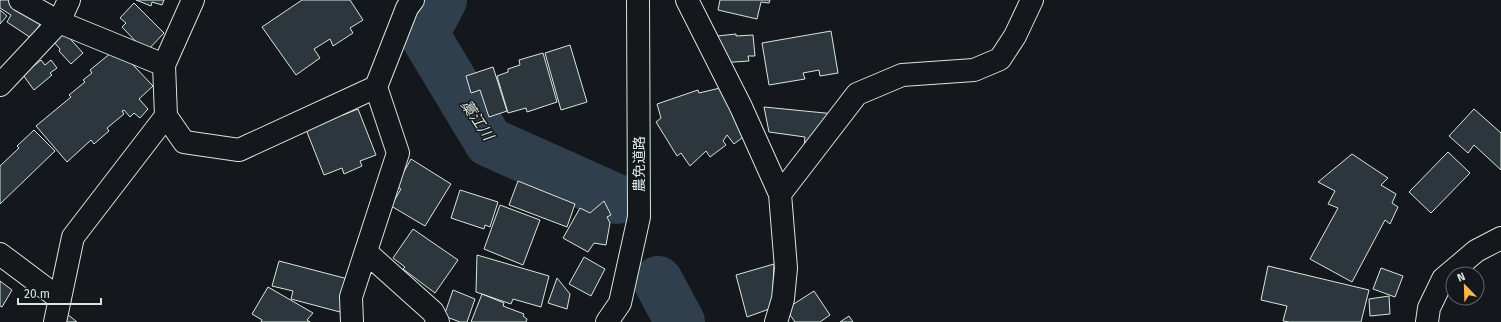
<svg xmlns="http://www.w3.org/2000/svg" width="1501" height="322" viewBox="0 0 1501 322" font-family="'Fira Sans','Noto Sans JP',sans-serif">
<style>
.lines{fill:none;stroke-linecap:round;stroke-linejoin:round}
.river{stroke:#2f3f4d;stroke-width:50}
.building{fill:#2c363c;stroke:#d8e6dc}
.street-casing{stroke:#d8e6dc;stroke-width:24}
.secondary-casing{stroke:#d8e6dc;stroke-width:24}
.street{stroke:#14181c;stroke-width:22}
.secondary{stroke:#14181c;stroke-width:22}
.labels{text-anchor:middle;stroke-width:3;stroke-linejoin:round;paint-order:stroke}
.street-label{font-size:14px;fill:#d8e6dc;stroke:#14181c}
.water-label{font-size:15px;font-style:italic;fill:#d8e6dc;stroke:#14181c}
</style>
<rect width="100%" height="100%" fill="#14181c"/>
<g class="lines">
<path class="river" d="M 442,0 L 424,34 L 489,142 L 617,199
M 658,281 L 680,322"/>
</g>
<path class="building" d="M 0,0 L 16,0 L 44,18 L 31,38 L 7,22 L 11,15 L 0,8 Z
M 136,0 L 164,0 L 162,5 L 152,2 L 151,6 Z
M 302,0 L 350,0 L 363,20 L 350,28 L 353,33 L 333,46 L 330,39 L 314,49 L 320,58 L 296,75 L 262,27 Z
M 720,0 L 770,0 L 769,3 L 761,2 L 757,19 L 718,10 Z
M 134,3 L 164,33 L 146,52 L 122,27 L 126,23 L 120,18 Z
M 0,10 L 7,16 L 0,24 Z
M 831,31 L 838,73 L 820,76 L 819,70 L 803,73 L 805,79 L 769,85 L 762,43 Z
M 64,32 L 83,53 L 71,64 L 59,51 L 60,49 L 54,42 Z
M 736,34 L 736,36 L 753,35 L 755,56 L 748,56 L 749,61 L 719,63 L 717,36 Z
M 570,45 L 587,102 L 561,110 L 545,53 Z
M 117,48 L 153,86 L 139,99 L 148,109 L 140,118 L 134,113 L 130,117 L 124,110 L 122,111 L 124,114 L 107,128 L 109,131 L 94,144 L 91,140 L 67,162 L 36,126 L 71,97 L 69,95 L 85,82 L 83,80 L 92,73 L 90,70 Z
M 543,53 L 557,102 L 527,112 L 526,108 L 508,113 L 497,76 L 508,72 L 508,69 L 520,65 L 519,60 Z
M 41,60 L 45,65 L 51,60 L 57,68 L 50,73 L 52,75 L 34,90 L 23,75 Z
M 493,67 L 507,111 L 489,117 L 480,90 L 471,93 L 466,76 Z
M 720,88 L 751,131 L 734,144 L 727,135 L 723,141 L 726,145 L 710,157 L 706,151 L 690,166 L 681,153 L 677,156 L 656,122 L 661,118 L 657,104 L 698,90 L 699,93 Z
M 764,107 L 835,114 L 803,157 L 805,137 L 769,132 Z
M 358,109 L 376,155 L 360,161 L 362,166 L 344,174 L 342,168 L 324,175 L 305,127 L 342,112 L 343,115 Z
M 1474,109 L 1501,133 L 1501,170 L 1474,145 L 1468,153 L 1449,136 Z
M 34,130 L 55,151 L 0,204 L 0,166 L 19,148 L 17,146 Z
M 1448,152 L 1470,173 L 1431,213 L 1409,192 Z
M 1352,154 L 1388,178 L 1381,185 L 1396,194 L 1392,203 L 1398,207 L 1390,224 L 1385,220 L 1352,282 L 1310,259 L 1338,208 L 1328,204 L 1335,191 L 1318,182 Z
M 411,159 L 451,184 L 425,226 L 391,206 L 401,189 L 396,186 Z
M 518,181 L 575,204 L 567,227 L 509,205 Z
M 460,190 L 498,202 L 490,227 L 485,225 L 484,229 L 451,218 Z
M 604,201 L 611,215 L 607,217 L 610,223 L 606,245 L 594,243 L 588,252 L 563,238 L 580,208 L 590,213 Z
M 500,205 L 540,220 L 523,265 L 484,249 Z
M 413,229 L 458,260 L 435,293 L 403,269 L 405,267 L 393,258 Z
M 477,255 L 549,276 L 541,307 L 513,299 L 511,304 L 476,292 Z
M 584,257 L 605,269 L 591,296 L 569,284 Z
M 279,261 L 348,279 L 340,312 L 291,299 L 293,291 L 272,286 Z
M 774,264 L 772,308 L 747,317 L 736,275 Z
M 1268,266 L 1369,290 L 1361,322 L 1290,322 L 1283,321 L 1287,306 L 1261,300 Z
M 1381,268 L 1403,276 L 1395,297 L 1373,289 Z
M 557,278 L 570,294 L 567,309 L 548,303 Z
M 0,281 L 12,290 L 2,307 L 0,306 Z
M 268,287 L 313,313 L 307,320 L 310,322 L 261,322 L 262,320 L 252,314 Z
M 453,290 L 475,299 L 467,322 L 460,322 L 444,316 Z
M 814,291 L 830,315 L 820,322 L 795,322 L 786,309 Z
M 482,294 L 504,303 L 503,306 L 524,314 L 523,316 L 527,319 L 526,322 L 471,322 Z
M 1389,296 L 1390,314 L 1370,316 L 1369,299 Z
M 61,309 L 77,322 L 59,322 Z
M 849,316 L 853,322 L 840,322 Z"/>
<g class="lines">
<defs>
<path id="street" d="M 20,0 L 59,22 L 164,65
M 687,0 L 741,107 L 780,194 L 786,268 L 783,299 L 776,322
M 0,85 L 59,22 L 69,0
M 166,116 L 184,142 L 239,150 L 376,87
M 780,194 L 857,94 L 902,75 L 974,70 L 1000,59 L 1015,36 L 1032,0
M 366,252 L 433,312 L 438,322
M 0,254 L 60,299
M 55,322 L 73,237 L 166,116 L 164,65 L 193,0
M 352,322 L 351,297 L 398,153 L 376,87 L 407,8 L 413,0
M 1427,322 L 1429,308 L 1443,279 L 1476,251 L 1501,238"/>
<path id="secondary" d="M 607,322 L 620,303 L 639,217 L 638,0"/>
</defs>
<use href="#street" class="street-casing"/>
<use href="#secondary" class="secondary-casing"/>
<use href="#street" class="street"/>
<use href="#secondary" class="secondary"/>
</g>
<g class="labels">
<g class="street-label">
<text transform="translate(639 164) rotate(-90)" y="5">農免道路</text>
</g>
<g class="water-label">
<text transform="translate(477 120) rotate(56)" y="5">藁江川</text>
</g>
</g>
<g transform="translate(1465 286) rotate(337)"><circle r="19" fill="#14181c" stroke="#626a69"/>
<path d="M0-3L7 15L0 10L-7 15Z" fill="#ffb74d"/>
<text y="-6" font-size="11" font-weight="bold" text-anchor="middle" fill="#d8e6dc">N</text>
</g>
<path d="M18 298v6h83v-6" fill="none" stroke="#d8e6dc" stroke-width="2"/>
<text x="24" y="298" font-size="12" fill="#d8e6dc" stroke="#14181c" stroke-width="3" paint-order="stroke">20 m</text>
</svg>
